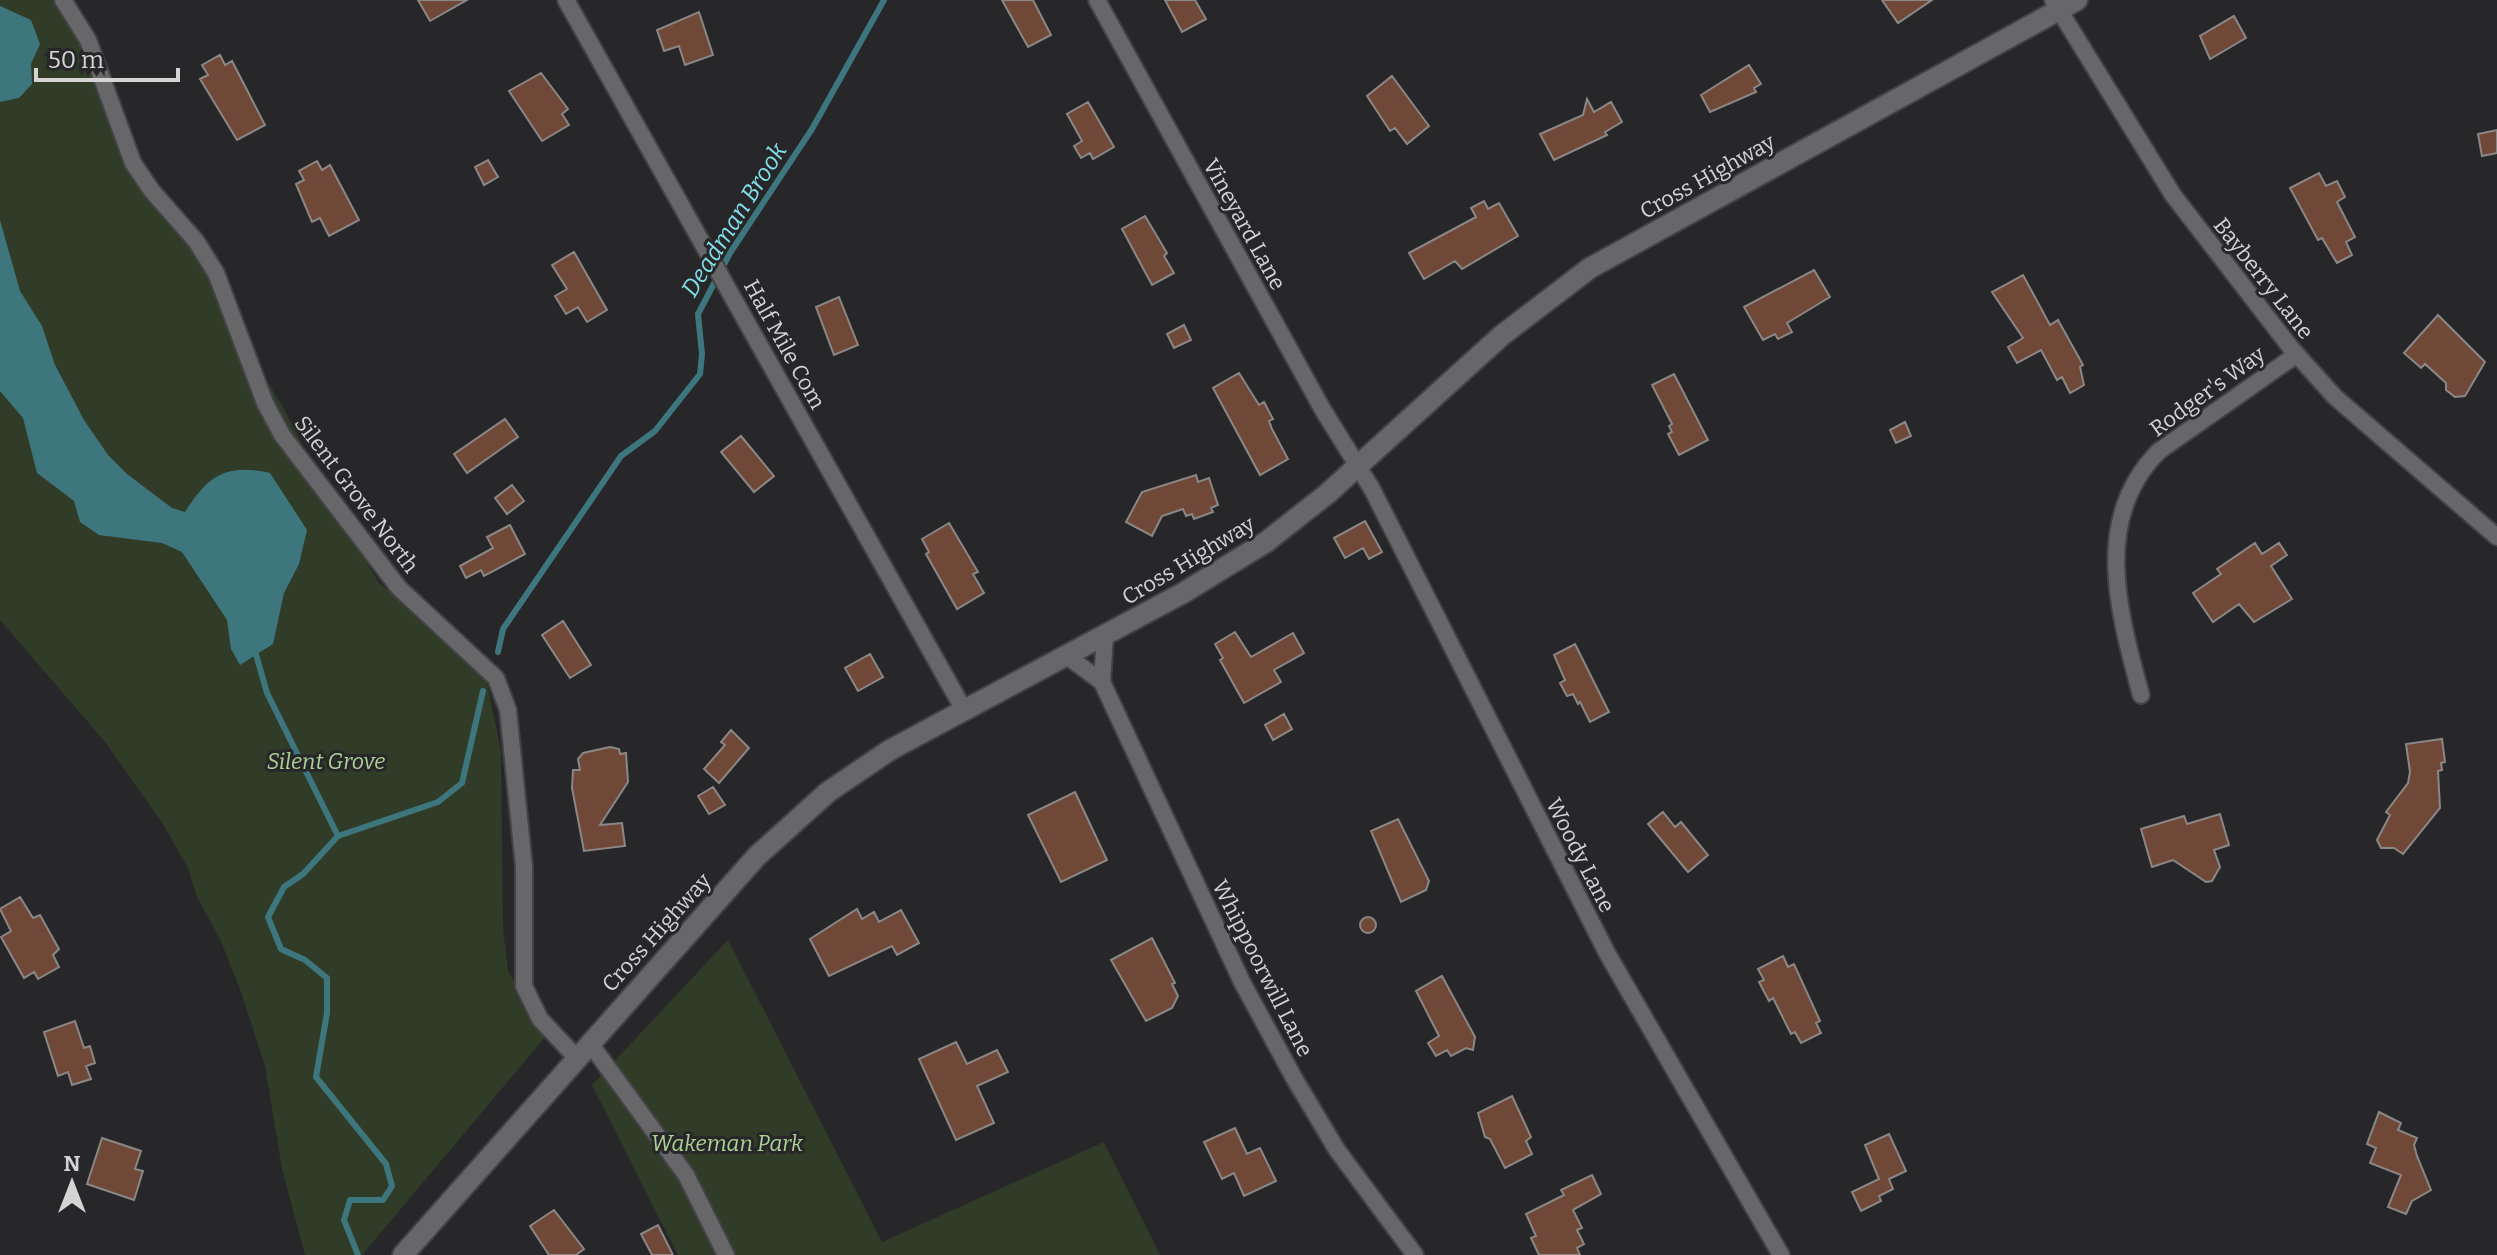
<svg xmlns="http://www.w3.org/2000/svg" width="2497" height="1255" viewBox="0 0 2497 1255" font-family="Bitter,serif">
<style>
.green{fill:#313c28}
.water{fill:#3d767d}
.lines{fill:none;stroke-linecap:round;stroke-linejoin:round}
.stream{stroke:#3d767d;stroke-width:6}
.building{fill:#704837;stroke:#8a8786;stroke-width:2}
.minor-casing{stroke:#434345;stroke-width:20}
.tertiary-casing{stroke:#434345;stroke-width:24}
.minor{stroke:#676669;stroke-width:16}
.tertiary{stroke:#676669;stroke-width:20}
.labels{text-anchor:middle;stroke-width:6;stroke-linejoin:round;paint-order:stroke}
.street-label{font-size:22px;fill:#d4d4d5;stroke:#27272a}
.park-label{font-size:22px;font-style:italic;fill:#add093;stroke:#27272a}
.water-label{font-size:24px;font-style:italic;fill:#82e0eb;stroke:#27272a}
</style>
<rect width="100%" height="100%" fill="#27272a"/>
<path class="green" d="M 0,0 L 62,0 L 121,137 L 189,226 L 222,308 L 283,407 L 341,521 L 379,583 L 450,636 L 485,674 L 501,751 L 503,927 L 508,972 L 551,1030 L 362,1255 L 305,1255 L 282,1169 L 265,1066 L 240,989 L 220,939 L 197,897 L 188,868 L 163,824 L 106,743 L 0,620 Z
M 728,940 L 882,1242 L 1104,1142 L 1160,1255 L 678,1255 L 592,1085 Z"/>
<path class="water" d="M 0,6 L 31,20 L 40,44 L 31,64 L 32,84 L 19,98 L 0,102 Z
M 0,220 L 20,291 L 42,326 L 55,365 L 84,420 L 108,455 L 127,474 L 172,508 L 185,512 C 208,476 225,463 270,473 L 307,530 L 299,564 L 284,593 L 273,644 L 240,665 L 231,649 L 227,620 L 182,552 L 162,543 L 99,535 L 80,522 L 74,501 L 37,473 L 23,418 L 0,391 Z"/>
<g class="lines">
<path class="stream" d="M 255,651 L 267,693 L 338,836
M 498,652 L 503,629 L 621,456 L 655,431 L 700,374 L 702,354 L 698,314 L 730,253 L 812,129 L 884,0
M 358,1255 L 344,1220 L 350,1200 L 383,1200 L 392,1186 L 386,1164 L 316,1077 L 327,1013 L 327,978 L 305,960 L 281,949 L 268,917 L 284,887 L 303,874 L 338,836 L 438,802 L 462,783 L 483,691"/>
</g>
<path class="building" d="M 418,0 L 467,0 L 430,21 Z
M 1002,0 L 1033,0 L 1051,35 L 1028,47 Z
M 1165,0 L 1195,0 L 1206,19 L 1182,32 Z
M 1882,0 L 1932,0 L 1898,23 Z
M 699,12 L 713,55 L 685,65 L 679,46 L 664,51 L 657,30 Z
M 2234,16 L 2246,38 L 2210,59 L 2200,36 Z
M 220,55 L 225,65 L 232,61 L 265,125 L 237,140 L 200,79 L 208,75 L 202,65 Z
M 1749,65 L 1761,84 L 1754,88 L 1756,92 L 1710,112 L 1701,95 Z
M 541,73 L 568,109 L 562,114 L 569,125 L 542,141 L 509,91 Z
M 1392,76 L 1429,126 L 1407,144 L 1395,128 L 1390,131 L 1367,96 Z
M 1587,99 L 1594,112 L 1611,102 L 1622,122 L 1605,132 L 1607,135 L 1554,160 L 1540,134 L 1583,115 Z
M 1088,102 L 1114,147 L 1093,159 L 1090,153 L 1081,158 L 1074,146 L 1082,141 L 1067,114 Z
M 2497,130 L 2497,153 L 2482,156 L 2478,134 Z
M 488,160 L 498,177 L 484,185 L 475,167 Z
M 317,161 L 322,170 L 330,165 L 359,220 L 329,236 L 320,218 L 312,222 L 296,184 L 304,180 L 299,171 Z
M 2319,173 L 2326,186 L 2337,181 L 2345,197 L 2337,202 L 2355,237 L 2346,242 L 2352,255 L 2337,263 L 2322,238 L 2318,240 L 2290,188 Z
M 1484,201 L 1488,209 L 1499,203 L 1518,236 L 1462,269 L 1455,261 L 1424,279 L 1409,253 L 1476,217 L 1471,208 Z
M 1145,216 L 1167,253 L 1164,256 L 1174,273 L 1152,285 L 1122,229 Z
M 574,252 L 607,310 L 587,322 L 578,307 L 566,314 L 555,296 L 567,289 L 552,265 Z
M 1814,270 L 1830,297 L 1787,323 L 1792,332 L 1778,339 L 1775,334 L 1763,340 L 1744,307 Z
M 2023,275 L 2050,325 L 2058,320 L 2083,365 L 2080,367 L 2084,385 L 2070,393 L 2062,377 L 2057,380 L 2041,350 L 2017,363 L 2008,347 L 2023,338 L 1992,292 Z
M 839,297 L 858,345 L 834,355 L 816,307 Z
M 2438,315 L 2485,362 L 2465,396 L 2455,397 L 2446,390 L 2446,383 L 2425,364 L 2421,368 L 2404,353 Z
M 1184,325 L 1191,340 L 1174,348 L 1167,334 Z
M 1239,373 L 1259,405 L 1264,402 L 1273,419 L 1269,421 L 1272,429 L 1288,459 L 1260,475 L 1213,388 Z
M 1674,374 L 1708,440 L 1679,455 L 1668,434 L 1672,432 L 1669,426 L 1672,424 L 1652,385 Z
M 505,419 L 518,437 L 467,473 L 454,454 Z
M 1905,422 L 1911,436 L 1896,443 L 1890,430 Z
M 741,436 L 774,476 L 754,492 L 721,452 Z
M 1196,475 L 1198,482 L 1209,478 L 1218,505 L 1211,508 L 1213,512 L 1194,519 L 1192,514 L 1186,516 L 1183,509 L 1162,516 L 1152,536 L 1126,522 L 1142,492 Z
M 512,485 L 524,501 L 507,514 L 495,498 Z
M 1365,521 L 1382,552 L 1369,559 L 1363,548 L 1345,558 L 1334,538 Z
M 949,523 L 978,572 L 973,574 L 984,593 L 957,609 L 926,554 L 929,552 L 922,539 Z
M 510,525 L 525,554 L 484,576 L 481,570 L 466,578 L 460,566 L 493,548 L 487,537 Z
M 2255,543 L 2262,554 L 2279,543 L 2287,555 L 2271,566 L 2292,599 L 2254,622 L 2239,604 L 2213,622 L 2193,593 L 2221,574 L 2217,569 Z
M 563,621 L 591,665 L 570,678 L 542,635 Z
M 1235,632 L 1251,657 L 1293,633 L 1304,653 L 1274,670 L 1281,682 L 1244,703 L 1220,660 L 1223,658 L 1215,644 Z
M 1575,644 L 1609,712 L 1590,722 L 1580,702 L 1578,704 L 1573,694 L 1567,696 L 1560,683 L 1565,680 L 1554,655 Z
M 870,654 L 883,677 L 858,691 L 845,668 Z
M 1284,714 L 1292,729 L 1273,740 L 1265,725 Z
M 731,730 L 749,748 L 719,783 L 704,769 L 725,745 L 721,742 Z
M 2442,739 L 2445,762 L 2441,763 L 2442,770 L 2438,771 L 2440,808 L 2403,854 L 2394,848 L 2381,848 L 2377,840 L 2390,815 L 2386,812 L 2408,783 L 2410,772 L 2406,744 Z
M 610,747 L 619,749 L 620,754 L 626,753 L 628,782 L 600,825 L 622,823 L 625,846 L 584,851 L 572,788 L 573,770 L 580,770 L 578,759 L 583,753 Z
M 713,787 L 725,805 L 709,814 L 698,796 Z
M 1075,792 L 1107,860 L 1061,882 L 1028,815 Z
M 1663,812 L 1675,827 L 1681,822 L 1708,855 L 1688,872 L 1648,824 Z
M 2220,814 L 2229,845 L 2214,850 L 2220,867 L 2212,881 L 2206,882 L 2173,860 L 2152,867 L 2141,829 L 2184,816 L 2187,824 Z
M 1398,819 L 1429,881 L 1426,890 L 1401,902 L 1371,831 Z
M 20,897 L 33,918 L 40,915 L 59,949 L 53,955 L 59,967 L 38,979 L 34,972 L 24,978 L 1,937 L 11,931 L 0,909 Z
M 857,909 L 862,919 L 874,912 L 879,922 L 901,910 L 919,943 L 897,955 L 892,946 L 829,976 L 810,939 Z
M1360 925a8 8 0 1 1 16 0a8 8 0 1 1-16 0Z
M 1152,938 L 1175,983 L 1172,984 L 1178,996 L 1172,1008 L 1146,1021 L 1111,960 Z
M 1783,956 L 1788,967 L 1794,964 L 1820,1021 L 1816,1023 L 1821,1033 L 1801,1043 L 1795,1032 L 1791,1034 L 1773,998 L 1769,1001 L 1759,982 L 1764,980 L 1758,969 Z
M 1442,976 L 1475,1037 L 1473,1050 L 1466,1048 L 1451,1056 L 1447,1050 L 1436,1056 L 1428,1043 L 1439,1036 L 1416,991 Z
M 75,1021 L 84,1048 L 90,1046 L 95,1063 L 86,1066 L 91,1079 L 72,1085 L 68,1072 L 58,1076 L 44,1032 Z
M 956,1042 L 967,1064 L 997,1050 L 1008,1072 L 977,1086 L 994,1123 L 956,1140 L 919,1059 Z
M 1512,1096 L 1531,1137 L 1526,1141 L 1532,1154 L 1505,1168 L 1490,1139 L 1485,1137 L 1478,1113 Z
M 2379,1112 L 2401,1123 L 2398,1130 L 2417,1138 L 2414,1145 L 2417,1156 L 2431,1190 L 2412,1201 L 2406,1214 L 2388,1207 L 2401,1175 L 2370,1163 L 2376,1148 L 2367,1144 Z
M 1235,1128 L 1247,1154 L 1260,1148 L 1276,1181 L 1244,1196 L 1234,1173 L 1222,1179 L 1204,1142 Z
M 1889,1134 L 1906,1171 L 1889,1179 L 1893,1189 L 1879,1196 L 1881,1201 L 1861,1211 L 1852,1192 L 1879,1179 L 1865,1145 Z
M 102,1138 L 141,1151 L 135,1169 L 143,1171 L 134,1200 L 87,1184 Z
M 1592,1175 L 1601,1194 L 1573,1210 L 1582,1228 L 1577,1230 L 1584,1244 L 1577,1248 L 1580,1255 L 1539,1255 L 1531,1238 L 1536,1236 L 1526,1214 L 1564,1195 L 1561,1190 Z
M 554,1210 L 584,1249 L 576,1255 L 549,1255 L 530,1226 Z
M 658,1225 L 673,1255 L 652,1255 L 641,1234 Z"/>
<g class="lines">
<defs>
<path id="minor" d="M 63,0 L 88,40 L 133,163 L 152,191 L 196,241 L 216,273 L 265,403 L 282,435 L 399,588 L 496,678 L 508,710 L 524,867 L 524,986 L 540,1019 L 576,1057
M 566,0 L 964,710
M 1097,0 L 1323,410 L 1372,489 L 1607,953 L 1781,1255
M 2053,0 L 2173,195 L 2291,348 L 2335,397 L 2497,537
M 1105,635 L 1102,682 L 1242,982 L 1294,1078 L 1337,1150 L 1415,1255
M 1067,656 L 1102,682
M 2141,695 C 2119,613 2091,519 2159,451 L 2296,355
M 589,1042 L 686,1175 L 726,1255"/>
<path id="tertiary" d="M 403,1255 L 757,856 L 828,792 L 890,750 L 1183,593 L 1266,542 L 1327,494 L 1501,336 L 1590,268 L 2077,0"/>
</defs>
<use href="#minor" class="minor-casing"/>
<use href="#tertiary" class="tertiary-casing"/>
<use href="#minor" class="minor"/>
<use href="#tertiary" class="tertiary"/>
</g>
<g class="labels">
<g class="street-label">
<text transform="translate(1707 176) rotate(-29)" y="8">Cross Highway</text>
<text transform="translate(1245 224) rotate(61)" y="8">Vineyard Lane</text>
<text transform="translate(2264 278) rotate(52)" y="8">Bayberry Lane</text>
<text transform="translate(785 344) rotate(61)" y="8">Half Mile Com</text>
<text transform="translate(2207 391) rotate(-36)" y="8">Rodger's Way</text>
<text transform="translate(357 494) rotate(53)" y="8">Silent Grove North</text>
<text transform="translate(1188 560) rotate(-31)" y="8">Cross Highway</text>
<text transform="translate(1581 855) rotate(63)" y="8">Woody Lane</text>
<text transform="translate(656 932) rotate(-48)" y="8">Cross Highway</text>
<text transform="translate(1263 968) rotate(63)" y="8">Whippoorwill Lane</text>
</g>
<g class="park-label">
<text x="326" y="769">Silent Grove</text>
<text x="727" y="1151">Wakeman Park</text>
</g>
<g class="water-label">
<text transform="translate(734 220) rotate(-58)" y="8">Deadman Brook</text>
</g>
</g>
<g transform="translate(72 1183)" stroke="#27272a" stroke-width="6" paint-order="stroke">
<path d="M0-6L14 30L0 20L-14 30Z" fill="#d4d4d5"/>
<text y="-12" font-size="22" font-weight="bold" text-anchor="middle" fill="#d4d4d5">N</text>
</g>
<path d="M36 68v12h142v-12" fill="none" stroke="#d4d4d5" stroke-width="4"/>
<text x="48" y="68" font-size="24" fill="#d4d4d5" stroke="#27272a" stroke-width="6" paint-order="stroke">50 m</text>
</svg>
